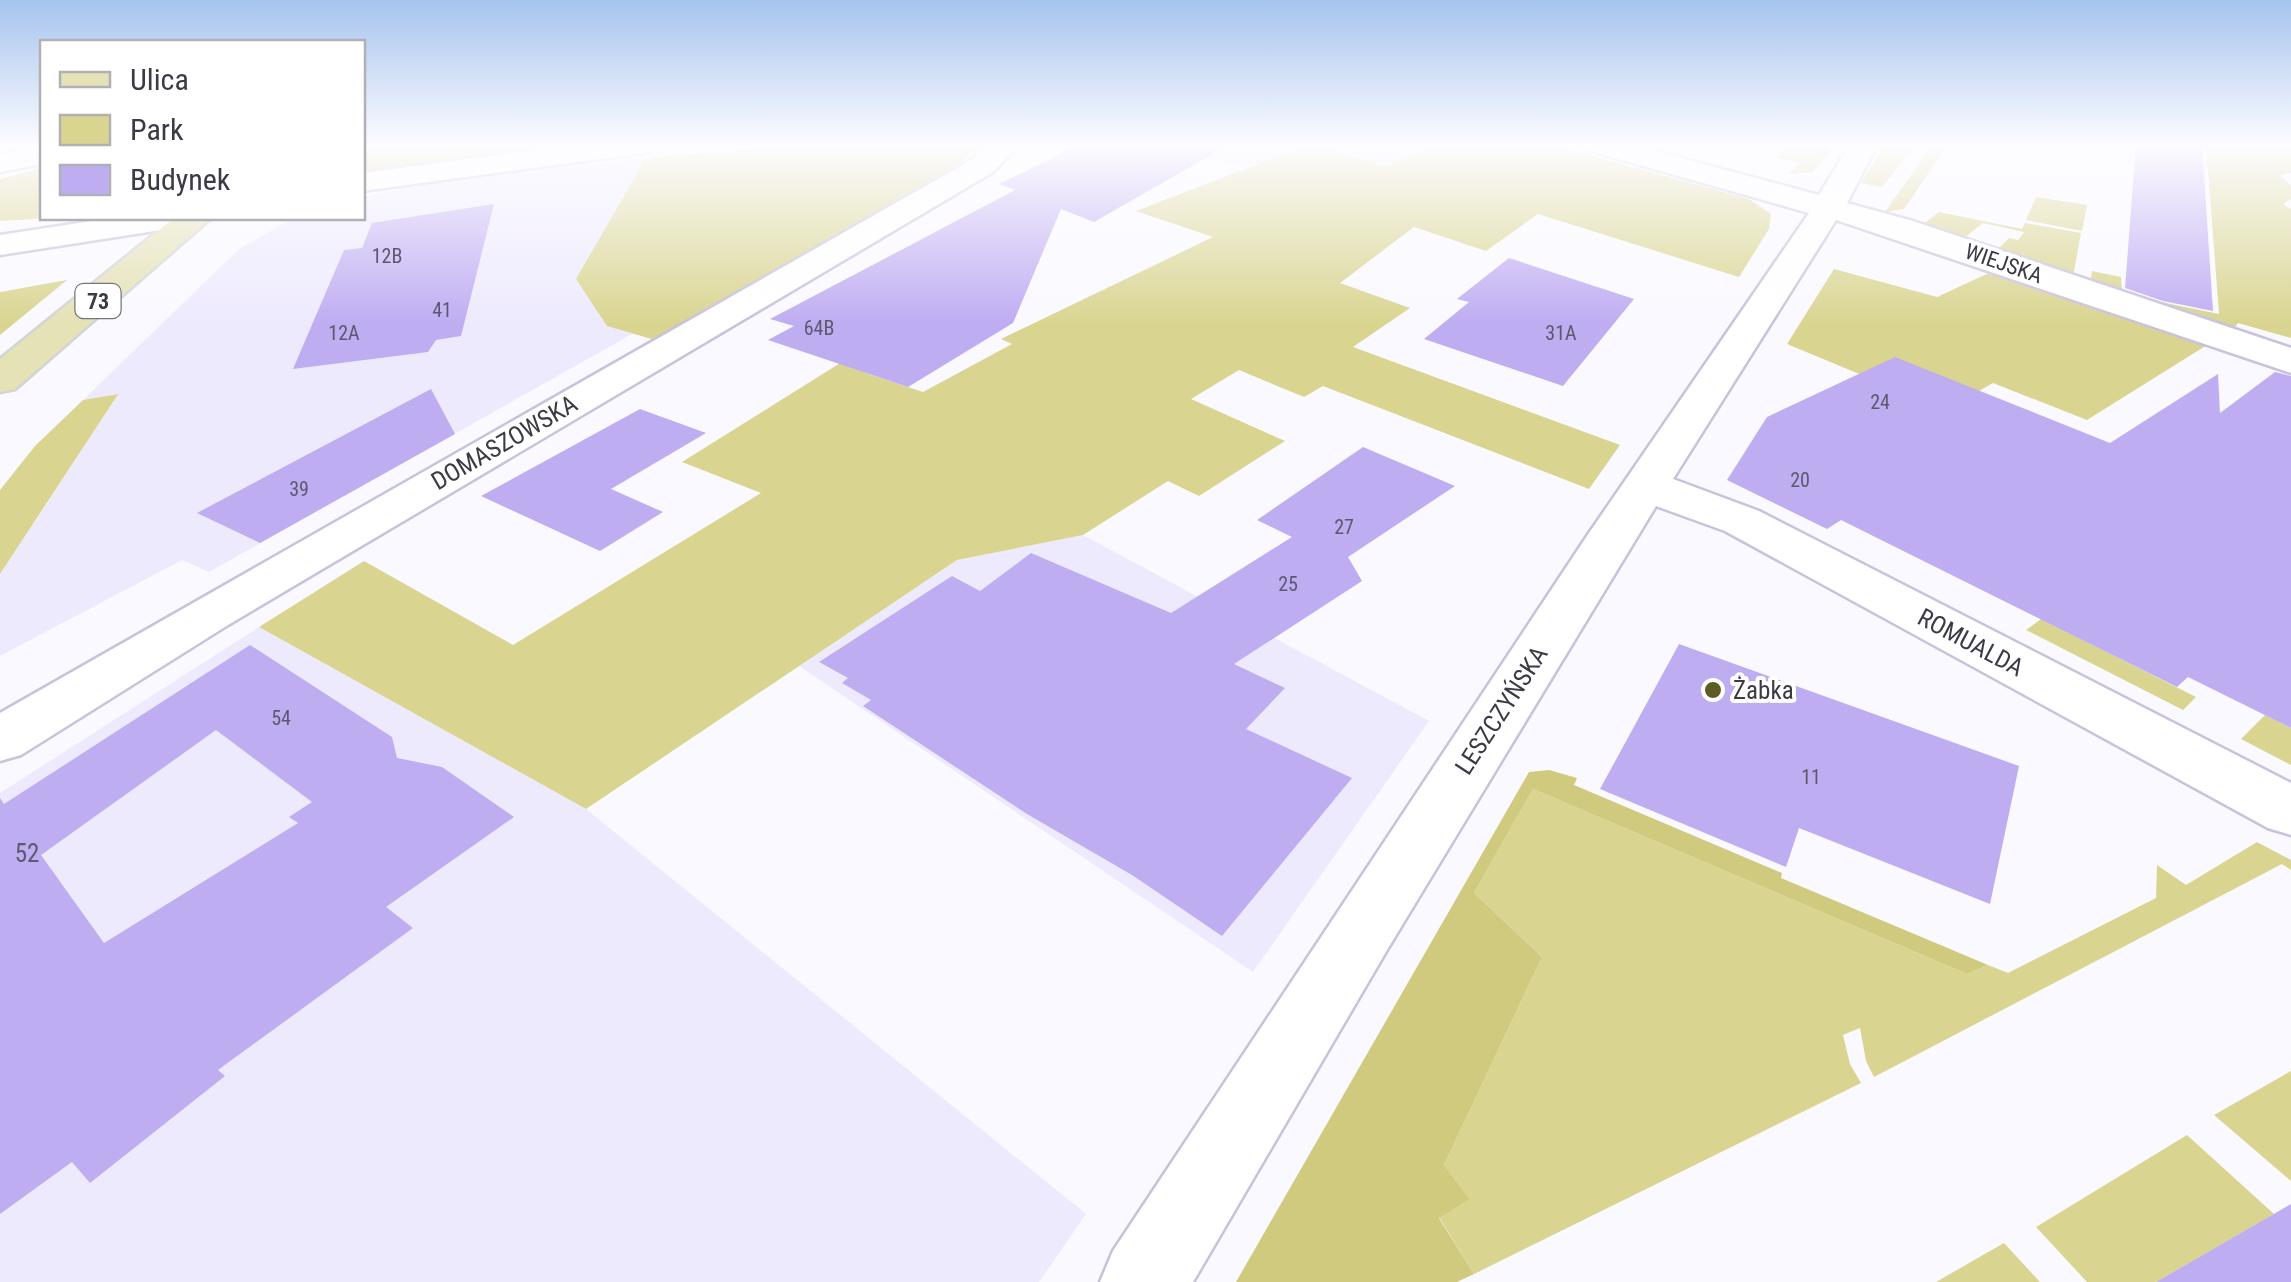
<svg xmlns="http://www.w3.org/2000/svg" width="2291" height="1282" viewBox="0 0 2291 1282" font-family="'Roboto Condensed',sans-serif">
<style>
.built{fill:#eeeafe}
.green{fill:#d9d591}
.forest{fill:#cfca7d}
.building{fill:#bfadf2;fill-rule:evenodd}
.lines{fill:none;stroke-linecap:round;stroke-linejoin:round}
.minor-casing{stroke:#c8c2dc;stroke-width:5}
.tertiary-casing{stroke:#c8c2dc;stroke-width:5}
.primary-casing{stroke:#d4d4d6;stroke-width:5}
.minor{fill:#fff;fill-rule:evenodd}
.tertiary{fill:#fff;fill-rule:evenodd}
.primary{fill:#e5e2b6;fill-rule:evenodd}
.poi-dot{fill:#5f5b27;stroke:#fff;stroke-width:4}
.labels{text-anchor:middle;stroke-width:8;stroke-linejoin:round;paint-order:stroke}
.number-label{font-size:20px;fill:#5d5770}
.far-street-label{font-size:22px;fill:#3c3a44;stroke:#fff}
.shield{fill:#fff;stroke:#76757c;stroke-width:2.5}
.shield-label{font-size:22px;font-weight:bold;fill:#3c3a44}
.street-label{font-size:25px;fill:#3c3a44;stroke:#fff}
.poi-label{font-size:25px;fill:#3c3a44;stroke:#fff;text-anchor:start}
.near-number-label{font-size:25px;fill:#5d5770}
</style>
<rect width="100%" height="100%" fill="#faf9ff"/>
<path class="built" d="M 1144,144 L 1310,144 L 1247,167 Z
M 1313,144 L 1440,144 L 1385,167 Z
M 646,158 L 577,279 L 607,326 L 634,333 L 209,572 L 182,560 L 0,656 L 0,574 L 118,395 L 83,400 L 239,249 L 293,218 L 362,218 L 363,197 L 370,196 L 446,180 Z
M 1083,535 L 1429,721 L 1253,972 L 799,666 L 957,560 Z
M 259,627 L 586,809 L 1086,1214 L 1039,1282 L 0,1282 L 0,793 Z"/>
<path class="green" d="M 371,144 L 580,144 L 363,174 L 362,158 Z
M 812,144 L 980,144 L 960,163 L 655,340 L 607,326 L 576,279 L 646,158 Z
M 1310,144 L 1385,167 L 1440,144 L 1548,144 L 1749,199 L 1771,214 L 1769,229 L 1739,277 L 1538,214 L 1486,251 L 1414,227 L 1340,283 L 1410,308 L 1353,347 L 1620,445 L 1589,489 L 1323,386 L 1304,397 L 1239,370 L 1191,399 L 1285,441 L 1199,496 L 1168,481 L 1083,535 L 957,560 L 586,809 L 259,627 L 364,561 L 513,645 L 761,493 L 682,462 L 845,360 L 866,373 L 923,392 L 1012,344 L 1001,339 L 1213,237 L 1136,211 Z
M 1793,144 L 1834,144 L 1813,172 L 1788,174 L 1801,163 L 1775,157 Z
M 1886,144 L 1916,144 L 1882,187 L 1861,183 Z
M 1933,144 L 1948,144 L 1904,209 L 1885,212 Z
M 2206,144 L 2291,145 L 2291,173 L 2280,175 L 2291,186 L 2291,199 L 2283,204 L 2291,209 L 2291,338 L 2238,323 L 2233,330 L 2090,284 L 2092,271 L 2121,277 L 2122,294 L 2219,314 Z
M 42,168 L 42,218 L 52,218 L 0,221 L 0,179 Z
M 2036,197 L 2087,205 L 2082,231 L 2026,220 Z
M 1939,212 L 2022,229 L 2025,223 L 2081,233 L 2073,277 L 1996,251 L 2009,238 L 2018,240 L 2024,232 L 1983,223 L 1964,238 L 1921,226 Z
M 1834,269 L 1937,297 L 1993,271 L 2207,345 L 2087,420 L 1993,383 L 1946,410 L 1787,344 Z
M 67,280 L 0,335 L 0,292 Z
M 119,394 L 117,396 L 0,574 L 0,490 L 35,446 L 83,400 Z
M 2041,619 L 2196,697 L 2183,710 L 2026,630 Z
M 2265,715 L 2291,728 L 2291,765 L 2241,739 Z
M 1533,789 L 1967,974 L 1988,965 L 2008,973 L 2156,898 L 2157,865 L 2186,885 L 2257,842 L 2291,860 L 2291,870 L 2282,864 L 1874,1077 L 1866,1061 L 1860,1028 L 1843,1035 L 1850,1064 L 1861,1083 L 1474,1274 L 1439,1217 L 1468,1199 L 1444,1165 L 1542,957 L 1474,893 Z
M 2291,1071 L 2291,1181 L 2214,1115 Z
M 2187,1135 L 2274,1214 L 2156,1282 L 2087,1282 L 2036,1227 Z
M 2004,1243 L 2040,1282 L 1936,1282 Z"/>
<path class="forest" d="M 1549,770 L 1577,778 L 1574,785 L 1782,873 L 1781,878 L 1988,965 L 1967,974 L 1533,789 L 1474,893 L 1542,957 L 1444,1165 L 1469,1199 L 1439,1218 L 1474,1274 L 1457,1282 L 1236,1282 L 1529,772 Z"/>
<path class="building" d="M 1081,144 L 1230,144 L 1094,222 L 1061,209 L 1013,323 L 908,387 L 768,340 L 794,326 L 770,319 L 1015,190 L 999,184 Z
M 2136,144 L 2202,144 L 2213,311 L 2163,301 L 2125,288 Z
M 494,204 L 461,336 L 436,340 L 428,352 L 293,369 L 344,250 L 362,248 L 372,223 Z
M 1509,258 L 1634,299 L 1563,386 L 1424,339 L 1469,302 L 1457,299 Z
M 1895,357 L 2110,443 L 2218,374 L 2220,413 L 2275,372 L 2291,376 L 2291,728 L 2188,677 L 2177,687 L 1841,520 L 1827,529 L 1727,480 L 1767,417 Z
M 431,389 L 455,434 L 260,543 L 197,513 Z
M 640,409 L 706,433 L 611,489 L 663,512 L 600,551 L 481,496 Z
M 1363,447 L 1455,486 L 1348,557 L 1362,581 L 1234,664 L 1285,688 L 1246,729 L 1352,778 L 1222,936 L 1132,875 L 1027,814 L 863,706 L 871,700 L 842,683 L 848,678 L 819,662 L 952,576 L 980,591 L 1031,553 L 1171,613 L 1292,537 L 1257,520 Z
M 1679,644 L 2019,766 L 1990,904 L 1799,828 L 1786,867 L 1600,789 Z
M 250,645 L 392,737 L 397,758 L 442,767 L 514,817 L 386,907 L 413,928 L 218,1070 L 225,1076 L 90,1183 L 72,1162 L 0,1214 L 0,798 L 4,804 ZM 216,730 L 312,802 L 289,817 L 298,823 L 104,943 L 41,855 Z
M 2291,1204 L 2291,1282 L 2156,1282 Z"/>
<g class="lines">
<defs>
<path id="minor" d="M 989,144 L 1021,144 L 993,172 L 228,625 L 21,755 L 0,761 L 0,713 L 971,160 Z
M 1582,144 L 1629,144 L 1819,195 L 1850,144 L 1878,144 L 1847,203 L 1913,221 L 2291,348 L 2291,373 L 1836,220 L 1673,479 L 1759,511 L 2291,783 L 2291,835 L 2268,828 L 1725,531 L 1656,506 L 1387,950 L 1193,1282 L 1100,1282 L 1113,1251 L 1587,536 L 1809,213 L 1587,150 Z"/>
<path id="tertiary" d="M 581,144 L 659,144 L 654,150 L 644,153 L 362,191 L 362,173 Z
M 42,146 L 42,164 L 0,172 L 0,154 Z
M 112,218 L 191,218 L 186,225 L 174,228 L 0,255 L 0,235 Z"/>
<path id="primary" d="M 174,218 L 211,218 L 15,389 L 0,392 L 0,359 Z"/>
</defs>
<use href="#minor" class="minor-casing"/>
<use href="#tertiary" class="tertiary-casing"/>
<use href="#primary" class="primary-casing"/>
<use href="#minor" class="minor"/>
<use href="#tertiary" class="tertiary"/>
<use href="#primary" class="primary"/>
</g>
<linearGradient id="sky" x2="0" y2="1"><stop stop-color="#a5c4ee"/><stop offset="0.45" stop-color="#fdfcff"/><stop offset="1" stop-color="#fdfcff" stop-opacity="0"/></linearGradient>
<rect width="2291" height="323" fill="url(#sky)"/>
<circle class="poi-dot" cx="1713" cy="690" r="10"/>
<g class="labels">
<g class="number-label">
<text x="387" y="263">12B</text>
<text x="442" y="317">41</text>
<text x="819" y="335">64B</text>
<text x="344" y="340">12A</text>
<text x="1561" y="340">31A</text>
<text x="1880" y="409">24</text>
<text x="1800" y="487">20</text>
<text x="299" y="496">39</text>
<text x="1344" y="534">27</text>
<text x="1288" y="591">25</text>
<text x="281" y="725">54</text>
<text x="1811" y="784">11</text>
</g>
<g class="far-street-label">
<text transform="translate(2004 263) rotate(19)" y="8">WIEJSKA</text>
</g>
<rect class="shield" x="75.5" y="284" width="45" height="34" rx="8"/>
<g class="shield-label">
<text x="98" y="309">73</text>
</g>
<g class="street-label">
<text transform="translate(504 442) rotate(-30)" y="9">DOMASZOWSKA</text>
<text transform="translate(1971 642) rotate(28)" y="9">ROMUALDA</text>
<text transform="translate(1501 710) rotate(-57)" y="9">LESZCZYŃSKA</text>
</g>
<g class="poi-label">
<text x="1733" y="699">Żabka</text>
</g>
<g class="near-number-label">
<text x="27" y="862">52</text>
</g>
</g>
<rect x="40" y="40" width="325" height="180" fill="#ffffff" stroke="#b1b0b4" stroke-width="2.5"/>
<rect x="60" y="72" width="50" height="15" fill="#e5e2b6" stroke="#b1b0b4" stroke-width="2.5"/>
<text x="130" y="90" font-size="30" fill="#3c3a44">Ulica</text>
<rect x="60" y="115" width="50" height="30" fill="#d9d591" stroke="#b1b0b4" stroke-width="2.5"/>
<text x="130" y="140" font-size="30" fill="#3c3a44">Park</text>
<rect x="60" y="165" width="50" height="30" fill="#bfadf2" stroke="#b1b0b4" stroke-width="2.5"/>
<text x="130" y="190" font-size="30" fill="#3c3a44">Budynek</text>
</svg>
